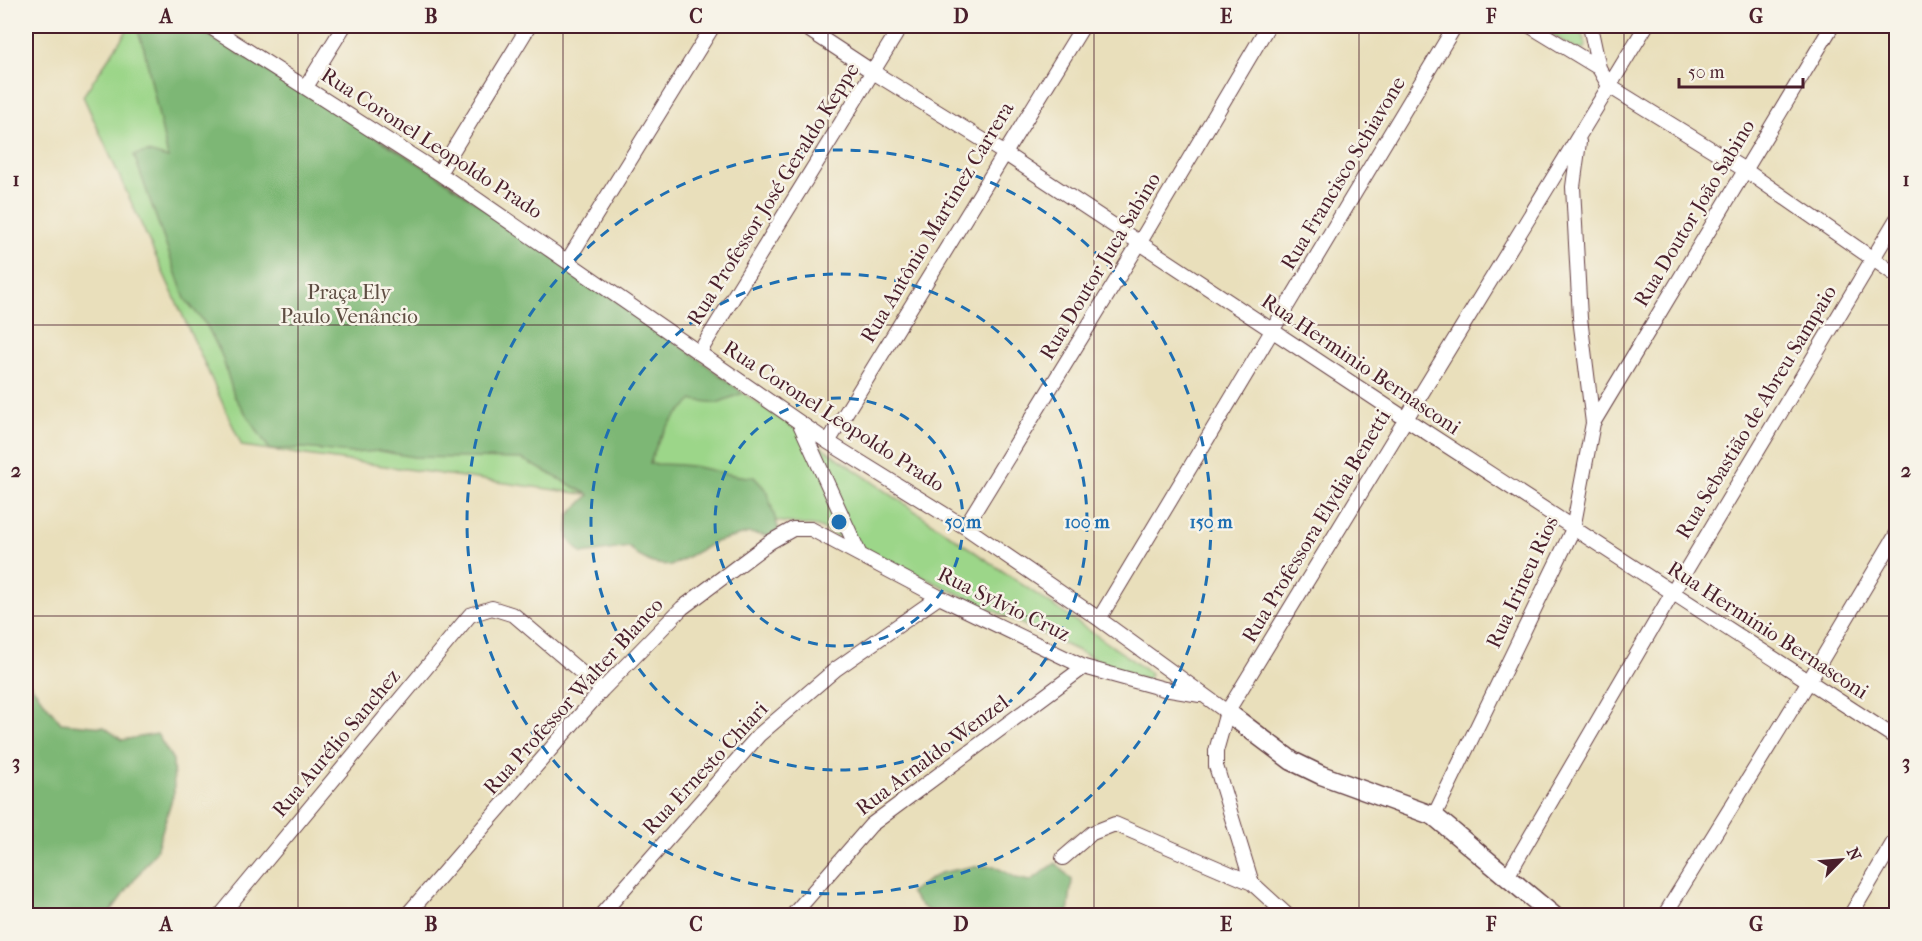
<svg xmlns="http://www.w3.org/2000/svg" width="1922" height="941" viewBox="0 0 1922 941" font-family="'IM FELL French Canon',serif">
<style>
.green{fill:#9cd689;stroke:#737a5a;stroke-width:1.5}
.forest{fill:#7db775;stroke:#646b50;stroke-width:1.5}
.lines{fill:none;stroke-linecap:round;stroke-linejoin:round}
.minor-casing{stroke:#623c41;stroke-width:16}
.tertiary-casing{stroke:#623c41;stroke-width:21}
.minor{stroke:#fff;stroke-width:14}
.tertiary{stroke:#fff;stroke-width:18}
.grid{fill:none;stroke:#4a1f2b;stroke-width:1.5;stroke-opacity:0.55}
.ring{fill:none;stroke:#1f6fb2;stroke-width:3;stroke-dasharray:10 8}
.labels{text-anchor:middle;stroke-width:5;stroke-linejoin:round;paint-order:stroke}
.street-label{font-size:21px;fill:#4a1f2b;stroke:#f7f3e8}
.park-label{font-size:21px;fill:#5e4d42;stroke:#f7f3e8}
.centre{fill:#1f6fb2;stroke:#f7f3e8;stroke-width:3}
.ring-label{font-size:18px;text-anchor:middle;font-weight:bold;fill:#1f6fb2;stroke:#f7f3e8;stroke-width:5;stroke-linejoin:round;paint-order:stroke}
.neatline{fill:none;stroke:#4a1f2b;stroke-width:2}
.grid-label{font-size:20px;text-anchor:middle;font-weight:bold;fill:#4a1f2b}
</style>
<rect width="100%" height="100%" fill="#f7f3e8"/>
<filter id="ink" filterUnits="userSpaceOnUse"><feTurbulence type="fractalNoise" baseFrequency=".0167" numOctaves="2"/><feDisplacementMap in="SourceGraphic" scale="12" xChannelSelector="R" yChannelSelector="G"/><feConvolveMatrix kernelMatrix="1 2 1 2 8 2 1 2 1" color-interpolation-filters="sRGB"/></filter>
<filter id="wash" filterUnits="userSpaceOnUse"><feTurbulence type="fractalNoise" baseFrequency=".008" numOctaves="4" result="noise"/><feDisplacementMap in="SourceGraphic" scale="24" xChannelSelector="R" yChannelSelector="G"/><feGaussianBlur stdDeviation="1.35" result="paint"/><feColorMatrix in="noise" values="0 0 0 0 0 0 0 0 0 0 0 0 0 0 0 0 0 1.4 0 .05"/><feComposite in="paint" operator="in"/></filter>
<g filter="url(#wash)">
<rect width="100%" height="100%" fill="#e9dfbb"/>
<path class="green" d="M 130,26 L 198,26 L 439,175 L 743,393 L 1125,655 L 1151,674 L 1148,680 L 1131,676 L 1091,657 L 818,527 L 242,446 L 83,96 Z
M 1538,26 L 1578,26 L 1586,45 L 1585,48 L 1577,50 Z"/>
<path class="forest" d="M 136,26 L 193,26 L 431,171 L 695,356 L 743,393 L 717,403 L 693,400 C 671,419 658,435 650,464 C 666,464 681,464 697,467 C 718,471 733,477 754,477 L 766,490 L 779,530 L 767,536 L 749,533 L 715,542 L 671,566 L 652,563 L 637,555 L 629,547 L 582,554 L 568,539 L 569,515 L 589,495 L 522,459 L 414,457 L 379,451 L 352,453 L 303,448 L 270,450 L 234,396 L 222,356 L 207,326 L 185,299 L 134,155 L 148,152 L 168,158 L 144,48 Z
M 26,679 L 61,723 L 104,727 L 122,740 L 157,734 L 173,760 L 174,792 L 156,851 L 108,915 L 26,915 Z
M 1056,863 L 1072,880 L 1068,915 L 933,915 L 917,902 L 910,892 L 940,873 L 970,867 L 994,866 L 1016,878 L 1030,881 Z"/>
</g>
<g filter="url(#ink)">
<g class="lines">
<defs>
<path id="minor" d="M 209,26 L 439,173 L 828,442 L 965,527 L 1099,619 L 1227,712
M 803,26 L 873,72 L 1004,153 L 1406,419 L 1896,738
M 1530,26 L 1599,68 L 1609,86 L 1745,170 L 1896,275
M 1590,26 L 1599,68
M 306,87 L 344,26
M 439,173 L 529,26
M 568,260 L 713,26
M 699,353 L 901,26
M 1593,423 L 1832,26
M 800,424 L 859,553
M 828,442 L 1083,26
M 965,527 L 1140,242 L 1268,26
M 1099,619 L 1455,26
M 1434,816 L 1573,529 L 1593,423 L 1580,318 L 1573,187 L 1579,142
M 1063,858 L 1092,833 L 1115,824 L 1252,883 L 1288,916
M 1508,875 L 1673,592 L 1896,220
M 1252,883 L 1216,766 L 1216,751 L 1227,712 L 1646,26
M 220,916 L 470,615 L 492,608 L 514,615 L 602,690
M 406,916 L 602,690 L 682,608 L 770,542 L 793,529 L 811,529 L 939,597 L 1084,667 L 1164,689 L 1200,695
M 600,916 L 759,735 L 836,669 L 939,597
M 792,916 L 871,825 L 1084,667
M 1664,916 L 1809,681 L 1896,535
M 1850,916 L 1896,838"/>
<path id="tertiary" d="M 1227,712 L 1292,761 L 1321,775 L 1434,816 L 1554,916"/>
</defs>
<use href="#minor" class="minor-casing"/>
<use href="#tertiary" class="tertiary-casing"/>
<use href="#minor" class="minor"/>
<use href="#tertiary" class="tertiary"/>
</g>
</g>
<path class="grid" d="M 298,26 L 298,916M 563,26 L 563,916M 828,26 L 828,916M 1094,26 L 1094,916M 1359,26 L 1359,916M 1624,26 L 1624,916M 26,325 L 1896,325M 26,616 L 1896,616"/>
<g class="ring">
<circle cx="839" cy="522" r="124"/>
<circle cx="839" cy="522" r="248"/>
<circle cx="839" cy="522" r="372"/>
</g>
<g class="labels">
<g class="street-label">
<text transform="translate(432 143) rotate(33)" y="7">Rua Coronel Leopoldo Prado</text>
<text transform="translate(1343 173) rotate(-59)" y="7">Rua Francisco Schiavone</text>
<text transform="translate(773 194) rotate(-58)" y="7">Rua Professor José Geraldo Keppe</text>
<text transform="translate(1694 213) rotate(-59)" y="7">Rua Doutor João Sabino</text>
<text transform="translate(937 222) rotate(-59)" y="7">Rua Antônio Martinez Carrera</text>
<text transform="translate(1100 266) rotate(-59)" y="7">Rua Doutor Juca Sabino</text>
<text transform="translate(1361 364) rotate(34)" y="7">Rua Herminio Bernasconi</text>
<text transform="translate(1756 412) rotate(-59)" y="7">Rua Sebastião de Abreu Sampaio</text>
<text transform="translate(834 416) rotate(33)" y="7">Rua Coronel Leopoldo Prado</text>
<text transform="translate(1316 526) rotate(-59)" y="7">Rua Professora Elydia Benetti</text>
<text transform="translate(1522 582) rotate(-65)" y="7">Rua Irineu Rios</text>
<text transform="translate(1004 604) rotate(26)" y="7">Rua Sylvio Cruz</text>
<text transform="translate(1768 630) rotate(33)" y="7">Rua Herminio Bernasconi</text>
<text transform="translate(573 696) rotate(-48)" y="7">Rua Professor Walter Blanco</text>
<text transform="translate(336 743) rotate(-50)" y="7">Rua Aurélio Sanchez</text>
<text transform="translate(932 755) rotate(-37)" y="7">Rua Arnaldo Wenzel</text>
<text transform="translate(705 768) rotate(-47)" y="7">Rua Ernesto Chiari</text>
</g>
<g class="park-label">
<text x="349" y="299">Praça Ely<tspan x="349" dy="24">Paulo Venâncio</tspan></text>
</g>
</g>
<circle cx="839" cy="522" r="9" class="centre"/>
<g class="ring-label">
<text x="963" y="528">50 m</text>
<text x="1087" y="528">100 m</text>
<text x="1211" y="528">150 m</text>
</g>
<rect width="1922" height="941" fill="none" stroke="#f7f3e8" stroke-width="66"/>
<g transform="translate(1841 860) rotate(65)" stroke="#f7f3e8" stroke-width="4.5" paint-order="stroke">
<path d="M0-4.5L10 22L0 15L-10 22Z" fill="#4a1f2b"/>
<text y="-9" font-size="16" font-weight="bold" text-anchor="middle" fill="#4a1f2b">N</text>
</g>
<path d="M1679 78v9h124v-9" fill="none" stroke="#4a1f2b" stroke-width="3"/>
<text x="1688" y="78" font-size="18" fill="#4a1f2b" stroke="#f7f3e8" stroke-width="4.5" paint-order="stroke">50 m</text>
<rect x="33" y="33" width="1856" height="875" class="neatline"/>
<g class="grid-label">
<text x="166" y="23">A</text>
<text x="431" y="23">B</text>
<text x="696" y="23">C</text>
<text x="961" y="23">D</text>
<text x="1226" y="23">E</text>
<text x="1491" y="23">F</text>
<text x="1756" y="23">G</text>
<text x="16" y="186">1</text>
<text x="1906" y="186">1</text>
<text x="16" y="477">2</text>
<text x="1906" y="477">2</text>
<text x="16" y="769">3</text>
<text x="1906" y="769">3</text>
<text x="166" y="931">A</text>
<text x="431" y="931">B</text>
<text x="696" y="931">C</text>
<text x="961" y="931">D</text>
<text x="1226" y="931">E</text>
<text x="1491" y="931">F</text>
<text x="1756" y="931">G</text>
</g>
</svg>
